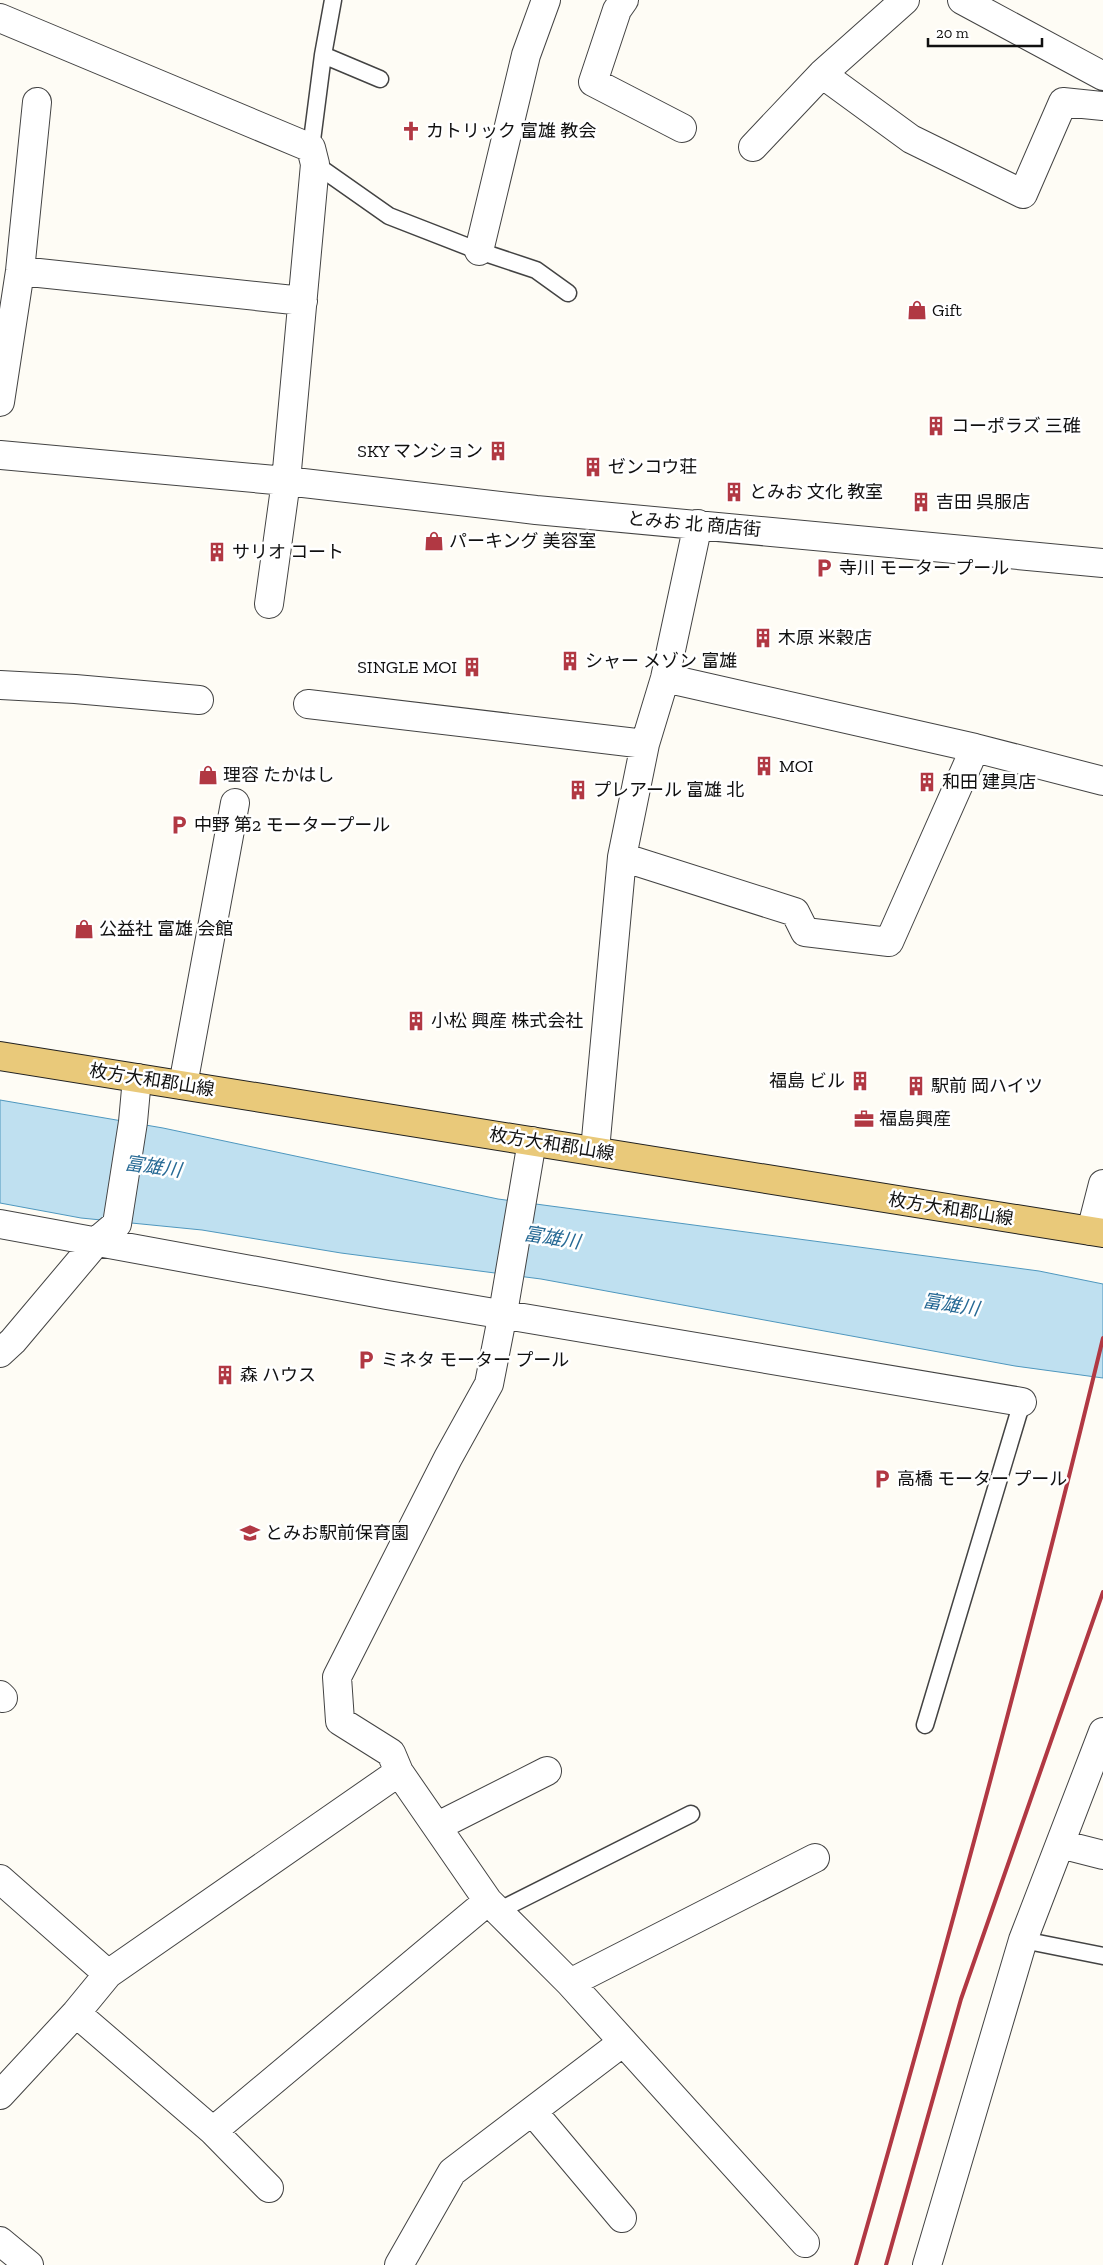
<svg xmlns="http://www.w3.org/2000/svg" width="1103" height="2265" viewBox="0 0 1103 2265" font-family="'Zilla Slab','Noto Sans JP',serif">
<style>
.water{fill:#bfe0f0;stroke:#4e97be}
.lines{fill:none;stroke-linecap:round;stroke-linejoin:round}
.service-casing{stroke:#434343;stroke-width:19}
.minor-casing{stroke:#434343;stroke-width:30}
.tertiary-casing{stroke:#434343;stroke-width:30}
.primary-casing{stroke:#212121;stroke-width:30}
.service{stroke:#fff;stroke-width:16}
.minor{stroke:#fff;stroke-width:28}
.tertiary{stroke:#fff;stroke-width:28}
.primary{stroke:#e9c97a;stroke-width:28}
.rail{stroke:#b13843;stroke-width:4}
.labels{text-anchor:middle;stroke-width:5;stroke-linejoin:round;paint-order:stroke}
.poi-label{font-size:18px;fill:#101010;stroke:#fff;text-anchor:start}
.street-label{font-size:18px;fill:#101010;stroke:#fff}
.water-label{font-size:19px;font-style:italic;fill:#276a95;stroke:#fff}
</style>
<rect width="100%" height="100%" fill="#fefcf5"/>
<path class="water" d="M 0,1100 L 163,1128 L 498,1199 L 1039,1271 L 1103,1284 L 1103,1378 L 1015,1366 L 541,1279 L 341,1253 L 202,1230 L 81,1218 L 0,1203 Z"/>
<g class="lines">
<defs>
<path id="service" d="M 323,55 L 380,79
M 311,148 L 323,55 L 333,0
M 315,164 L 389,216 L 479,251 L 536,270 L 568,293
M 925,1725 L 1022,1402
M 498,1911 L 691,1814
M 1023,1940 L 1103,1956"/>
<path id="minor" d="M 624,0 L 617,10 L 593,82 L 682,128
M 962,0 L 1103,76
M 0,18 L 311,148 L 315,164 L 286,481 L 269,604
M 822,74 L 911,139 L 1023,194 L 1063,102 L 1103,106
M 753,147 L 822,74 L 905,0
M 479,251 L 526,55 L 546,0
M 20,271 L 303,301
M 0,402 L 20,271 L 37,102
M 0,455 L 286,481 L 536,510 L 1103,563
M 665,678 L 975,748 L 1103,781
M 0,685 L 75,689 L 199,700
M 308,704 L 645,744
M 622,857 L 795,912 L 805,932 L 889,942 L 975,748
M 183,1085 L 235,803
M 532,1141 L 503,1313 L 489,1384 L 448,1458 L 337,1677 L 340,1721 L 391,1753 L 399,1772 L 488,1901 L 570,1983 L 805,2243
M 595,1150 L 622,857 L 645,744 L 665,678 L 698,524
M 0,1224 L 387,1295 L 1022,1402
M 0,1353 L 13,1341 L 98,1240 L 117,1224 L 133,1122 L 137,1078
M 0,1695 L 3,1698
M 438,1826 L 547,1771
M 1060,1844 L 1103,1855
M 0,1879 L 108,1974 L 399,1772
M 570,1983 L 815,1858
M 76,2013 L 213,2131 L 269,2188
M 0,2095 L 76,2013 L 108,1974
M 533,2112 L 622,2218
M 213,2131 L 488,1901
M 0,2241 L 29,2265
M 399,2265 L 452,2172 L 623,2042
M 927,2265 L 1023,1940 L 1103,1732"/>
<path id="tertiary" d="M 1091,1231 L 1103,1184"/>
<path id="primary" d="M 0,1056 L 1103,1233"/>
</defs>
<use href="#service" class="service-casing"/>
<use href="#minor" class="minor-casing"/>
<use href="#tertiary" class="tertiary-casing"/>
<use href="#primary" class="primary-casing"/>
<use href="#service" class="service"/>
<use href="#minor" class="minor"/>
<use href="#tertiary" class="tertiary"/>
<use href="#primary" class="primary"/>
<path class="rail" d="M 856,2265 C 944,1958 1028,1649 1103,1338
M 886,2265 L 961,1999 L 1103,1592"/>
</g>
<defs>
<symbol id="church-bare" viewBox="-9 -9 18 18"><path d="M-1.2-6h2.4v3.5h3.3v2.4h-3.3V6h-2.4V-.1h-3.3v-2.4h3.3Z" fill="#b13843" stroke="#fff" stroke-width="2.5" paint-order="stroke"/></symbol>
<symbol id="shop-bare" viewBox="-9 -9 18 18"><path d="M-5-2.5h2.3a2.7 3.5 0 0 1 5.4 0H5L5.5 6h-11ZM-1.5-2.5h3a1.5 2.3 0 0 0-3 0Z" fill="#b13843" stroke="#fff" stroke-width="2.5" paint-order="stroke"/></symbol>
<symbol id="building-bare" viewBox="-9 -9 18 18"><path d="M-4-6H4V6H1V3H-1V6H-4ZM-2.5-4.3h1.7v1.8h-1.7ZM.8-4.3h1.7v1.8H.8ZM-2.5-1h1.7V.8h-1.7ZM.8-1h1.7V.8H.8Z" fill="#b13843" stroke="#fff" stroke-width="2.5" paint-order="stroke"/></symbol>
<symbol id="parking-bare" viewBox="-9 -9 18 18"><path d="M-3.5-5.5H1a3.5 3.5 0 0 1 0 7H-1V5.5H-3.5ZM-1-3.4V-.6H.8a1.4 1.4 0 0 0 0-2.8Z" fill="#b13843" stroke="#fff" stroke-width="2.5" paint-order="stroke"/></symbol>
<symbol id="office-bare" viewBox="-9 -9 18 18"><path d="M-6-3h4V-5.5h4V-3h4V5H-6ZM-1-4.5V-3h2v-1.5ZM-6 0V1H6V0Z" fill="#b13843" stroke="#fff" stroke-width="2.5" paint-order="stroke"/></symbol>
<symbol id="school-bare" viewBox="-9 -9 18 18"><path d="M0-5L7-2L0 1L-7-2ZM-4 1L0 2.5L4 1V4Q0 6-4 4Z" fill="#b13843" stroke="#fff" stroke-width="2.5" paint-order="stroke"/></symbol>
</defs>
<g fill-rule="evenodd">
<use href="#church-bare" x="397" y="117" width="28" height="28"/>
<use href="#shop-bare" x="903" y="296" width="28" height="28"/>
<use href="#building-bare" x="922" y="412" width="28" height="28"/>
<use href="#building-bare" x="484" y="437" width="28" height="28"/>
<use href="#building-bare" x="579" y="453" width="28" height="28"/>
<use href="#building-bare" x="720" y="478" width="28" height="28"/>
<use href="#building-bare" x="907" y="488" width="28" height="28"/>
<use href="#shop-bare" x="420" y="527" width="28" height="28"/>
<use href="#building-bare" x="203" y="538" width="28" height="28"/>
<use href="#parking-bare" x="810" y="554" width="28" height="28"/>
<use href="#building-bare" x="749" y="624" width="28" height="28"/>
<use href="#building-bare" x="556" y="647" width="28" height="28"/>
<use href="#building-bare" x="458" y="653" width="28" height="28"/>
<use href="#building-bare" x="750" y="752" width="28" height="28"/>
<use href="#shop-bare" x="194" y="761" width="28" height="28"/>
<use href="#building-bare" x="913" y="768" width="28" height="28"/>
<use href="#building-bare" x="564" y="776" width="28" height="28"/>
<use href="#parking-bare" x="165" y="811" width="28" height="28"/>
<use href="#shop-bare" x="70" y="915" width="28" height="28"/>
<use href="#building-bare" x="402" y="1007" width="28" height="28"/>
<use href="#building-bare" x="846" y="1067" width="28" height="28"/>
<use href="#building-bare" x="902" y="1072" width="28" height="28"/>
<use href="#office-bare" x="850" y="1105" width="28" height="28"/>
<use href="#parking-bare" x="352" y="1346" width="28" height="28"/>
<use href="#building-bare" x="211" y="1361" width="28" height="28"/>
<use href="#parking-bare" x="868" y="1465" width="28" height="28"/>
<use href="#school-bare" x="236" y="1519" width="28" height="28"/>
</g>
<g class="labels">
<g class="poi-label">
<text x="426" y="137">カトリック 富雄 教会</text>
<text x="932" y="316">Gift</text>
<text x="951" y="432">コーポラズ 三碓</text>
<text x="483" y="457" text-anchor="end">SKY マンション</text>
<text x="608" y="473">ゼンコウ荘</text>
<text x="749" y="498">とみお 文化 教室</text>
<text x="936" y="508">吉田 呉服店</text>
<text x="449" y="547">パーキング 美容室</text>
<text x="232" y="558">サリオ コート</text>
<text x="839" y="574">寺川 モーター プール</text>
<text x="778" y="644">木原 米穀店</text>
<text x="585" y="667">シャー メゾン 富雄</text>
<text x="457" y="673" text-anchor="end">SINGLE MOI</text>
<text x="779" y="772">MOI</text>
<text x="223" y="781">理容 たかはし</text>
<text x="942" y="788">和田 建具店</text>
<text x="593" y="796">プレアール 富雄 北</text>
<text x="194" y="831">中野 第2 モータープール</text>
<text x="99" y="935">公益社 富雄 会館</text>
<text x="431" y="1027">小松 興産 株式会社</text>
<text x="845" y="1087" text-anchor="end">福島 ビル</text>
<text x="931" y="1092">駅前 岡ハイツ</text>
<text x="879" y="1125">福島興産</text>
<text x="381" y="1366">ミネタ モーター プール</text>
<text x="240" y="1381">森 ハウス</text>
<text x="897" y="1485">高橋 モーター プール</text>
<text x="265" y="1539">とみお駅前保育園</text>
</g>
<g class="street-label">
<text transform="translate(694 524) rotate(5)" y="6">とみお 北 商店街</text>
<text transform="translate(152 1080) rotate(9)" y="6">枚方大和郡山線</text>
<text transform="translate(552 1144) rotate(9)" y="6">枚方大和郡山線</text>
<text transform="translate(951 1209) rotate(9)" y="6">枚方大和郡山線</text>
</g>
<g class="water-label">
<text transform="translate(153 1166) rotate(8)" y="7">富雄川</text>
<text transform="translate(552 1237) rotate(9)" y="7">富雄川</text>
<text transform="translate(951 1304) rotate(9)" y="7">富雄川</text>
</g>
</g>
<path d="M928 38v8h114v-8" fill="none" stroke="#101010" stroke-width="2.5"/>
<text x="936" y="38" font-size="15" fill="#101010" stroke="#ffffff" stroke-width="4" paint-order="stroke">20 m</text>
</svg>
